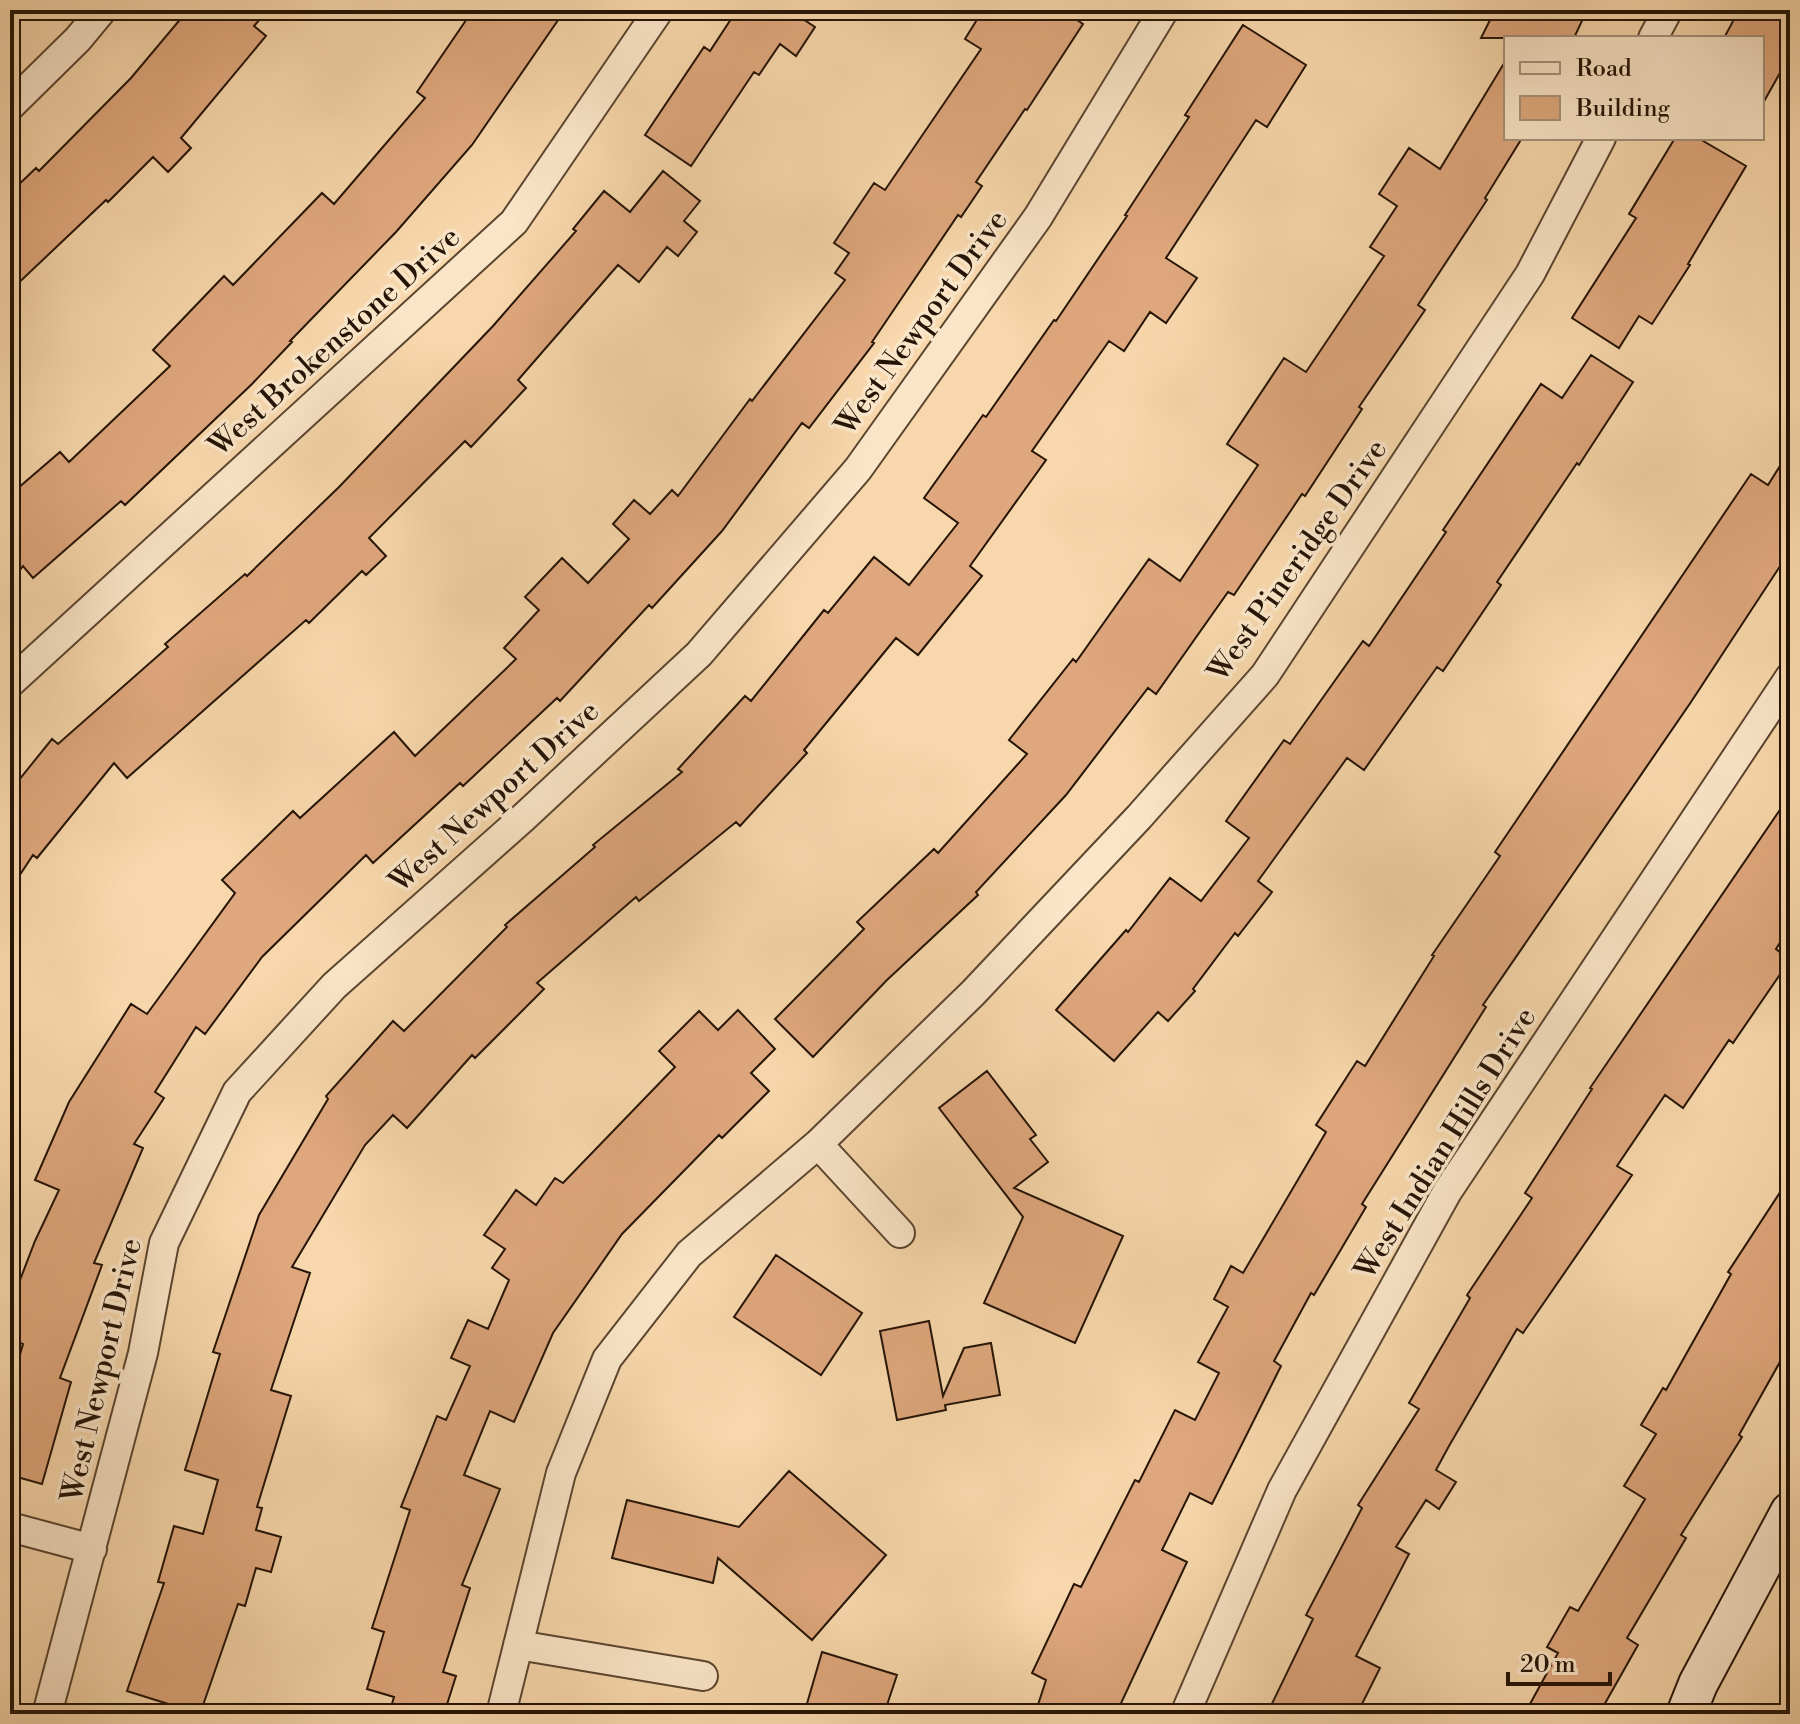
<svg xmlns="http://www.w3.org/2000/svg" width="1800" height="1724" viewBox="0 0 1800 1724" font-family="'Libre Bodoni',serif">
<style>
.building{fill:#dfa77d;stroke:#251406;stroke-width:2}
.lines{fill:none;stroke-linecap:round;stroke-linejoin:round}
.street-casing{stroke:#5a452f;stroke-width:32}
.secondary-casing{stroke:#251406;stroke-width:42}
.street{stroke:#fae5c8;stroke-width:28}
.secondary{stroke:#fae5c8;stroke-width:38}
.labels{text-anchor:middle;stroke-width:7;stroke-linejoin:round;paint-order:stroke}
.street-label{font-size:30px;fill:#251406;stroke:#fae5c8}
</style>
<rect width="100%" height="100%" fill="#f7d7ab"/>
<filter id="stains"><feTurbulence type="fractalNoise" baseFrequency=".0025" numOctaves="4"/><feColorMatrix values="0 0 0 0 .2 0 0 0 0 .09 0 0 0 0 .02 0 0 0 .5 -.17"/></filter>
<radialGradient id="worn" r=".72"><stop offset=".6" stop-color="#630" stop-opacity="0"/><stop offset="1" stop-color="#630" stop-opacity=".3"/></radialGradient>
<path class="building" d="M 188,10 L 268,10 L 254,26 L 266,36 L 181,138 L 191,148 L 168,172 L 153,157 L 108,202 L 106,200 L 10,291 L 10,193 L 36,168 L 39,171 L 131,78 Z
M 473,10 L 565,10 L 472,145 L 396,232 L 290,341 L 292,342 L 252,384 L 125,505 L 121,501 L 33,578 L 23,566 L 10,582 L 10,495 L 60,452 L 69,462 L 170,366 L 153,350 L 224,276 L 233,285 L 322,193 L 334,204 L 425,98 L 417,92 Z
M 737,10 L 789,10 L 815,27 L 796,56 L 780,44 L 759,75 L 754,72 L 691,166 L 645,135 L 704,47 L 710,51 Z
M 983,10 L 1062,10 L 1083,24 L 1027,110 L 1025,109 L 976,182 L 982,186 L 961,217 L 958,215 L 872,342 L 874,343 L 809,428 L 802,423 L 722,531 L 652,608 L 649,605 L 560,701 L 557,698 L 463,786 L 460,783 L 373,863 L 366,855 L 262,957 L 205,1034 L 196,1027 L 155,1092 L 164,1098 L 134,1144 L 143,1148 L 94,1263 L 102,1265 L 60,1378 L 71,1382 L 42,1484 L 10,1475 L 10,1389 L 23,1344 L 10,1339 L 10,1306 L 35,1241 L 59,1190 L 35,1180 L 69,1102 L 131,1004 L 147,1014 L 235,893 L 222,880 L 293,811 L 300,818 L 394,732 L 415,756 L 516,659 L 504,648 L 539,610 L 525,597 L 562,558 L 588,583 L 629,539 L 613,524 L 634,500 L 650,514 L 672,490 L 678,496 L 750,399 L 752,401 L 845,280 L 835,273 L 849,253 L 834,243 L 874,183 L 885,190 L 981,49 L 965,39 Z
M 1495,10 L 1587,10 L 1574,38 L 1481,38 Z
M 1739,10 L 1790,10 L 1790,55 L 1762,105 L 1762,38 L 1724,38 Z
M 1243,25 L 1306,65 L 1267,127 L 1256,120 L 1166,258 L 1197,278 L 1166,323 L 1150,312 L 1124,351 L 1109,341 L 1032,451 L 1046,460 L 970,566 L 982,576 L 918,655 L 896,638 L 804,750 L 807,753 L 740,826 L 736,822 L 639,901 L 636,897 L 537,983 L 544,989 L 475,1058 L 472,1055 L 407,1128 L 393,1115 L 365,1145 L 292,1267 L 310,1273 L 271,1390 L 291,1396 L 257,1507 L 262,1508 L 256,1530 L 281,1537 L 271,1572 L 256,1568 L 245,1606 L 238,1604 L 200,1714 L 127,1691 L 164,1583 L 158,1582 L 174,1526 L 203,1534 L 218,1480 L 185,1470 L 220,1354 L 213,1352 L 259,1215 L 328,1099 L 326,1096 L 393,1021 L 404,1031 L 507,927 L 505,925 L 595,847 L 593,845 L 682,772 L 678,769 L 745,696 L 751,701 L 824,610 L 828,613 L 874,557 L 909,585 L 958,523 L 924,498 L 983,415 L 986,417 L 1054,320 L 1056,321 L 1127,216 L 1125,215 L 1189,117 L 1185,115 Z
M 1506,60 L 1506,138 L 1522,138 L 1485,198 L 1487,200 L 1418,305 L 1425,310 L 1359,407 L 1362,409 L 1305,496 L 1302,494 L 1234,595 L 1228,592 L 1156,694 L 1148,688 L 1066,795 L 976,892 L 978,895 L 887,980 L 813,1057 L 775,1019 L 864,929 L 857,922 L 934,849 L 938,853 L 1027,754 L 1009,740 L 1073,659 L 1076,662 L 1149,559 L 1180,581 L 1258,465 L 1227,444 L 1284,358 L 1306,372 L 1384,256 L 1370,247 L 1397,206 L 1379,194 L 1409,148 L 1440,169 Z
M 1675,138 L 1698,138 L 1746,166 L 1688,264 L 1690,265 L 1652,324 L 1639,316 L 1619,348 L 1572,318 L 1636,218 L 1629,214 Z
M 663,171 L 700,201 L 684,221 L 697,232 L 678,256 L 667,247 L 639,282 L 618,265 L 518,380 L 526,388 L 471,447 L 465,441 L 369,538 L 386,556 L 366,575 L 362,571 L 309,623 L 306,620 L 127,778 L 114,763 L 37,858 L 33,855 L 10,890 L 10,791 L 52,739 L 58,744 L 168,647 L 165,644 L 245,574 L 247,576 L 339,487 L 493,326 L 576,231 L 573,229 L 604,191 L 630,212 Z
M 1591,355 L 1633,382 L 1579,465 L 1577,463 L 1497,582 L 1501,585 L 1443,671 L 1437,667 L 1364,770 L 1347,758 L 1258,881 L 1272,892 L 1238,936 L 1235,933 L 1193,989 L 1195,991 L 1168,1021 L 1158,1012 L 1114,1061 L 1056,1010 L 1126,930 L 1128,932 L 1170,878 L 1201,901 L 1249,838 L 1226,821 L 1284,740 L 1290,744 L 1363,641 L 1369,646 L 1446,532 L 1443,530 L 1541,384 L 1562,398 Z
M 1790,450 L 1790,551 L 1691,702 L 1483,1005 L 1486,1007 L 1362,1204 L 1366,1207 L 1314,1295 L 1311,1293 L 1274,1361 L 1281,1366 L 1212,1504 L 1190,1493 L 1162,1550 L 1187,1562 L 1116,1714 L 1035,1714 L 1046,1680 L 1032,1673 L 1074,1584 L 1081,1587 L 1135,1480 L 1139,1482 L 1175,1410 L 1195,1420 L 1219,1373 L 1198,1362 L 1228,1307 L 1214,1299 L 1231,1266 L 1243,1273 L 1326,1132 L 1316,1125 L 1357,1061 L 1365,1066 L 1434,956 L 1432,955 L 1500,856 L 1495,852 L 1751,474 L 1768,485 Z
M 1790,795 L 1790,927 L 1776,949 L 1790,960 L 1733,1043 L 1729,1040 L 1683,1108 L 1665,1095 L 1617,1166 L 1632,1175 L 1523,1333 L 1517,1329 L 1449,1446 L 1436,1470 L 1456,1482 L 1439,1509 L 1426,1500 L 1396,1547 L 1409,1554 L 1356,1656 L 1380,1668 L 1357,1714 L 1267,1714 L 1313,1619 L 1306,1615 L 1362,1508 L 1358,1505 L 1419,1409 L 1409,1403 L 1470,1298 L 1467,1295 L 1532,1198 L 1525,1193 L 1592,1089 L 1590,1088 Z
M 738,1010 L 775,1049 L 751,1073 L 769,1091 L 722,1138 L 719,1135 L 622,1234 L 553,1333 L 514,1422 L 490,1411 L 464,1475 L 500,1489 L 462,1585 L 470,1588 L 443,1672 L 456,1676 L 444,1714 L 389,1714 L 394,1697 L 367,1689 L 384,1632 L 372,1628 L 410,1510 L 401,1507 L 437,1416 L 446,1420 L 470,1366 L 451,1358 L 468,1320 L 488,1329 L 509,1280 L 492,1268 L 505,1249 L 484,1235 L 516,1190 L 536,1205 L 555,1178 L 563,1183 L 675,1067 L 659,1051 L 699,1011 L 718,1030 Z
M 987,1071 L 1036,1135 L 1030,1139 L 1048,1162 L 1014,1188 L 1123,1236 L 1075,1343 L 984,1303 L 1023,1217 L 939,1108 Z
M 1790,1177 L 1790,1344 L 1739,1435 L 1742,1437 L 1681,1535 L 1686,1538 L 1627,1638 L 1638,1645 L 1599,1714 L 1547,1714 L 1530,1704 L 1558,1653 L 1547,1647 L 1570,1607 L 1578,1611 L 1645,1499 L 1624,1486 L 1656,1434 L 1641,1425 L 1663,1388 L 1666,1390 L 1731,1274 L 1728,1272 Z
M 776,1255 L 862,1313 L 821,1375 L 734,1317 Z
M 929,1321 L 943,1396 L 964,1348 L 991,1343 L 1000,1395 L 945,1405 L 946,1410 L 897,1420 L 880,1331 Z
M 789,1471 L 886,1555 L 812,1640 L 718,1558 L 713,1583 L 612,1558 L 627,1500 L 739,1527 Z
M 822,1652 L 897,1675 L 884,1714 L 804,1714 Z"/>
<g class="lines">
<defs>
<path id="street" d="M 1653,38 L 1668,10
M 10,106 L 78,39 L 102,10
M 10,683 L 514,222 L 659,10
M 818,1144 L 900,1233
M 10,1527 L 92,1549
M 518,1645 L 703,1676
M 47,1714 L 143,1353 L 164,1243 L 237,1092 L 334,986 L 523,818 L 699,654 L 858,469 L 1038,217 L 1164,10
M 501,1714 L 561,1473 L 607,1359 L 689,1254 L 818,1144 L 973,993 L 1139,817 L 1265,675 L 1530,274 L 1601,138
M 1185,1714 L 1282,1490 L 1447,1192 L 1790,677"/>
<path id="secondary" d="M 1686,1714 L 1698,1684 L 1790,1512"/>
</defs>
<use href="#street" class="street-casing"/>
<use href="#secondary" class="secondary-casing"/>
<use href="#street" class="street"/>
<use href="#secondary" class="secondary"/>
</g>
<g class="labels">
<g class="street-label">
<text transform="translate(921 322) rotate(-54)" y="10">West Newport Drive</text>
<text transform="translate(334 341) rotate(-42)" y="10">West Brokenstone Drive</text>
<text transform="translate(1297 560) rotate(-55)" y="10">West Pineridge Drive</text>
<text transform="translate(494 796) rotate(-42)" y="10">West Newport Drive</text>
<text transform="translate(1445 1143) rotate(-58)" y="10">West Indian Hills Drive</text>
<text transform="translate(101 1370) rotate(-77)" y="10">West Newport Drive</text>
</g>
</g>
<rect width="1800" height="1724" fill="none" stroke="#f7d7ab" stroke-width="40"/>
<rect x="12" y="12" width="1776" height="1700" fill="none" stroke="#251406" stroke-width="4"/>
<rect x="20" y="20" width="1760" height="1684" fill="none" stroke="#251406" stroke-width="2"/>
<rect x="1504" y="36" width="260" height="104" fill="#fae5c8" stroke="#a5917a" stroke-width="2"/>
<rect x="1520" y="62" width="40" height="12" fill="#fae5c8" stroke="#a5917a" stroke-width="2"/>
<text x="1576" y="76" font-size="24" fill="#251406">Road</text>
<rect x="1520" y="96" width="40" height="24" fill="#dfa77d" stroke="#a5917a" stroke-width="2"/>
<text x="1576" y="116" font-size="24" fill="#251406">Building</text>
<path d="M1508 1672v12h102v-12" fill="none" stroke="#251406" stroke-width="4"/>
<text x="1520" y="1672" font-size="24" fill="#251406" stroke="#fae5c8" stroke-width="6" paint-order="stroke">20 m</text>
<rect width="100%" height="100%" filter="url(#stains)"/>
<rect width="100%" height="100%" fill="url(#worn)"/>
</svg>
